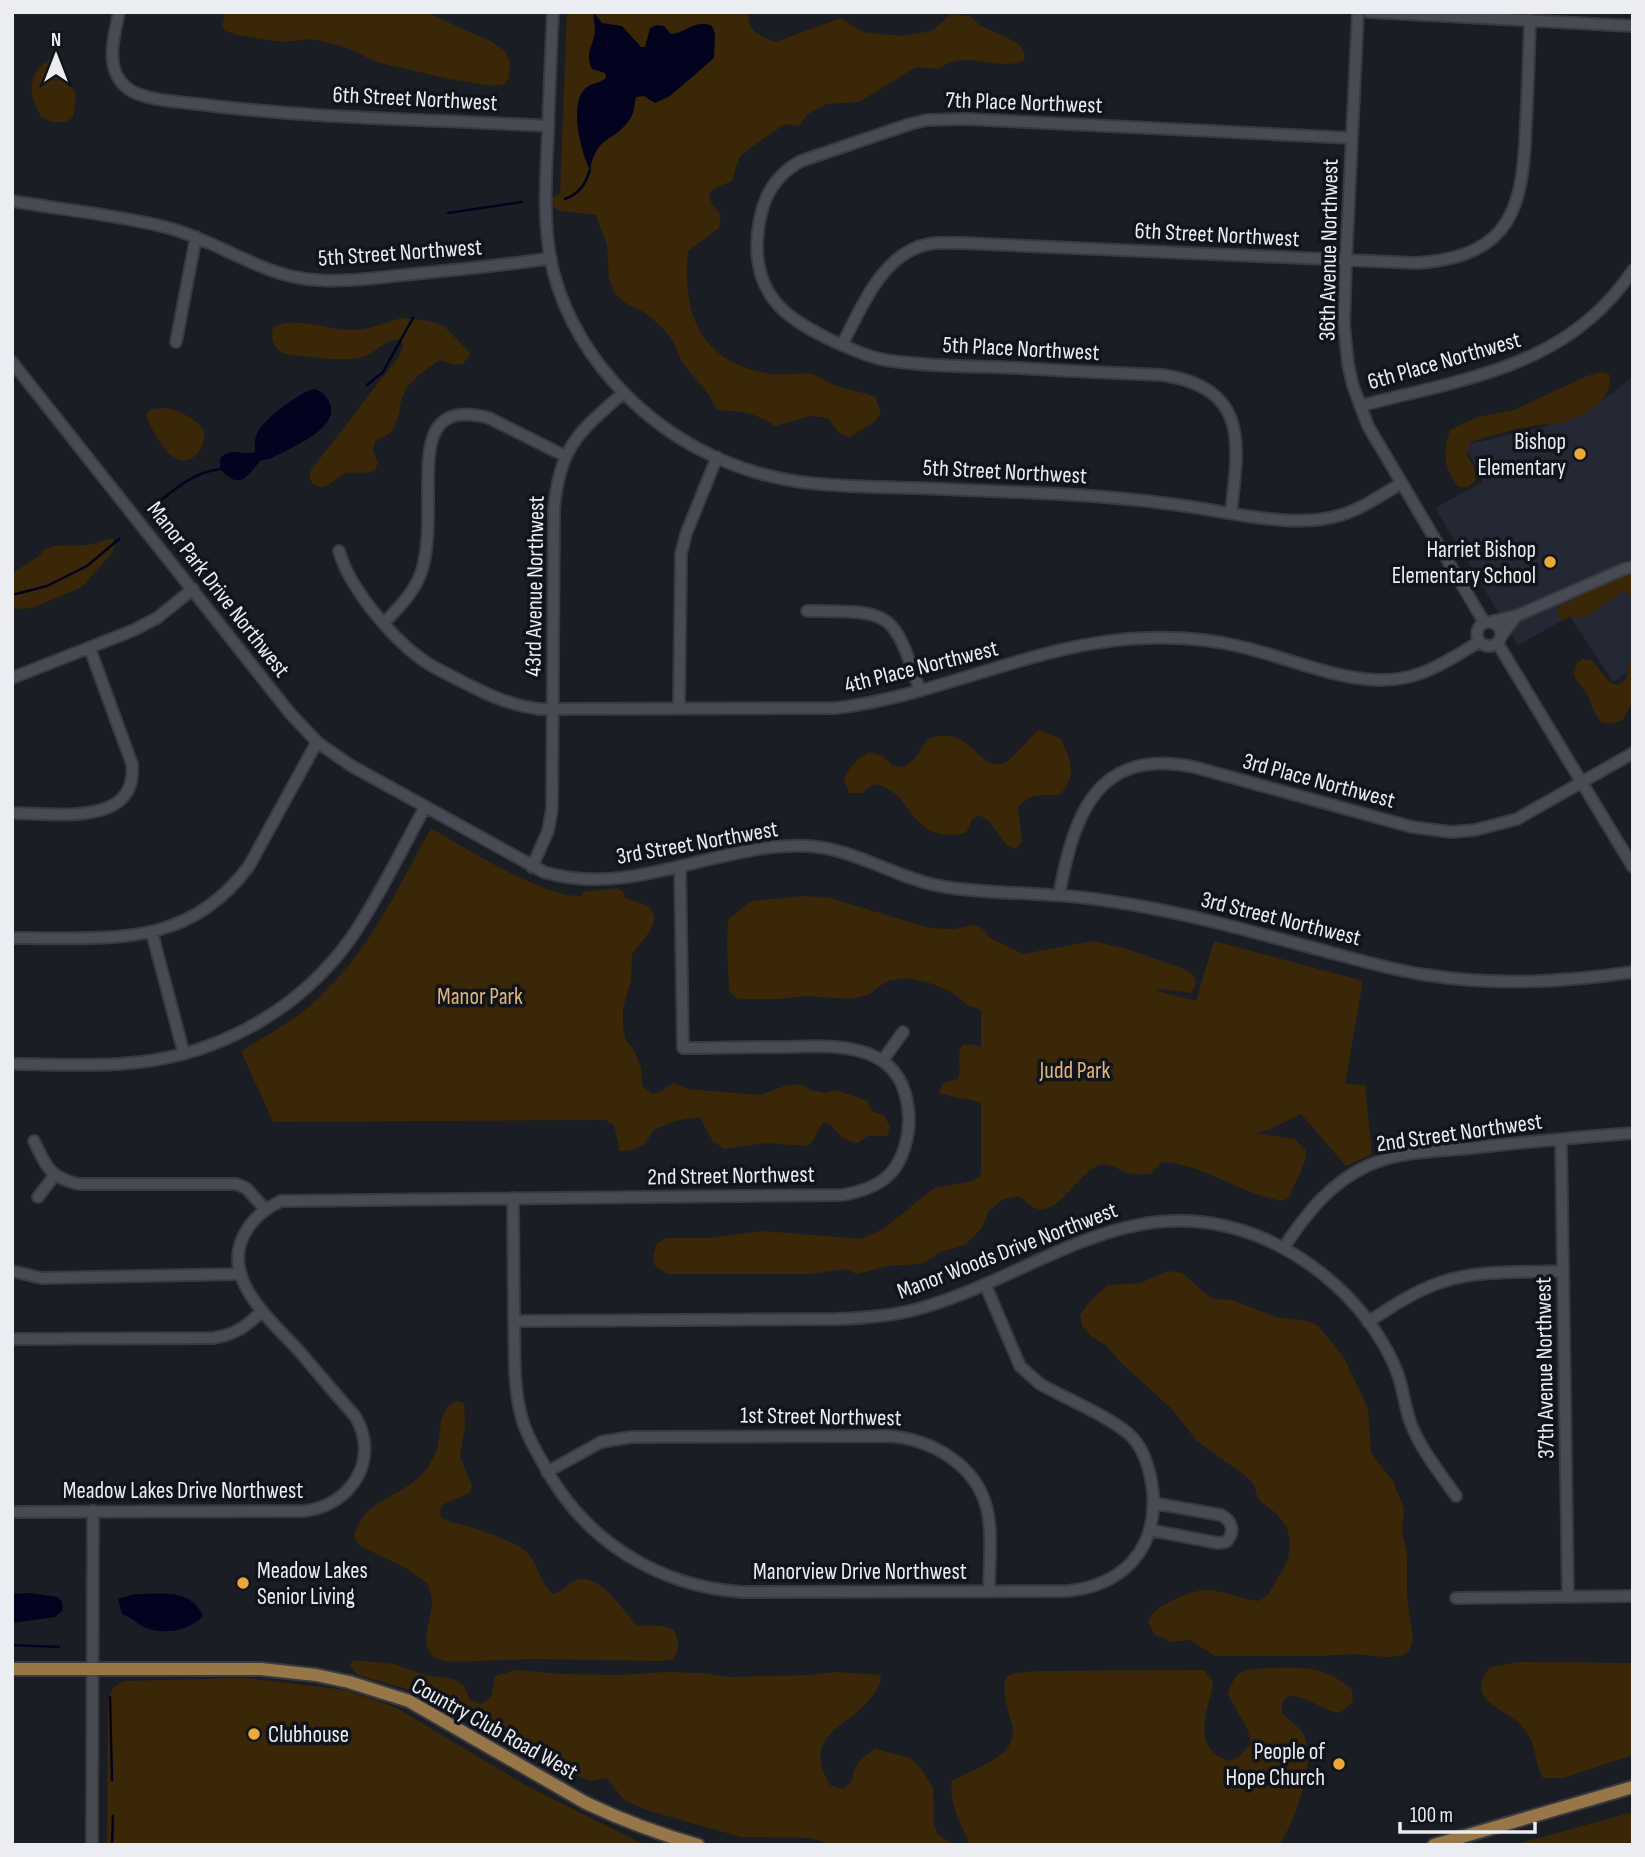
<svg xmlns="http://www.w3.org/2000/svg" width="1645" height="1857" viewBox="0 0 1645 1857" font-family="'Sofia Sans Condensed',sans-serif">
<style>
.built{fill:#242834}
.green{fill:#3a2707}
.water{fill:#03031f}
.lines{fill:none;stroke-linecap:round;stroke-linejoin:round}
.stream{stroke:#03031f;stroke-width:2.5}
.minor-casing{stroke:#383a3f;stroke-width:14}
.major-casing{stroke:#383a3f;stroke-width:16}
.minor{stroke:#484b53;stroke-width:10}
.major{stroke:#977748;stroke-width:12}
.poi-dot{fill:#eca93a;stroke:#12141b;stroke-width:2.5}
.labels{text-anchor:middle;stroke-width:7;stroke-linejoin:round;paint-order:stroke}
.street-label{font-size:23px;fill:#ebedf2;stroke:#12141b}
.poi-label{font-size:23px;fill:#ebedf2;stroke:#12141b;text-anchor:end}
.park-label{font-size:23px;fill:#e0b67a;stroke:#12141b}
</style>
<rect width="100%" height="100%" fill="#1b1d24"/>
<path class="built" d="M 1633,377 L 1633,668 L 1613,682 L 1570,616 L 1518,645 L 1435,508 L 1483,482 L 1465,445 L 1544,427 L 1599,403 Z"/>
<path class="green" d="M 225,12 L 425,12 L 490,41 L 504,50 L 510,61 L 509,78 L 505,84 L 493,86 L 449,79 L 376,62 L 350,49 L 330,43 L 311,39 L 285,42 L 267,40 L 239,35 L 225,31 L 222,26 Z
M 567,12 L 749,12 C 746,30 760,37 776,42 L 841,18 L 862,32 L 901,36 L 932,31 L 951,14 L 970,16 L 981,26 L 1018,43 L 1025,53 L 1023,61 C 992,72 969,48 938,69 L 916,67 L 859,102 L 827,104 L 808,114 L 799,126 L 784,124 C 774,133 743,151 739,159 C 736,166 734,174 732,181 L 717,187 L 709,193 L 712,205 L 721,214 L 719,228 L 688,251 C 682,316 701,363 771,374 C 785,376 801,371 814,375 C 821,377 827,383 834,385 C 848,390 860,391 875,397 L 881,413 L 875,421 L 849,438 L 838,432 L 828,418 L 811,416 L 775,426 C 753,411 742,412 717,410 L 709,395 L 682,362 L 673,341 L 664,329 L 644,312 L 628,305 L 615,294 L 609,279 L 607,245 L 596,215 L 560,211 L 552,206 L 552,197 L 560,194 Z
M 49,59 L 57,61 L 76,95 L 73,117 L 67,122 L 52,122 L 41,117 C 29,93 25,77 49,59 Z
M 402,318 L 429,321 L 444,326 L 471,354 L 463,364 L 455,365 L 440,360 C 430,366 417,376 409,385 C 392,405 409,429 375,441 L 373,449 L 378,463 L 375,470 C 364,475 357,471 346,473 C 336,476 327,493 315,485 C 309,481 309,476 311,470 L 400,355 L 403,344 L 399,339 C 382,340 375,355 359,358 C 338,362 306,356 285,354 C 274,348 269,339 274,326 C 300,316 326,330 353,330 C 369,330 386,322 402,318 Z
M 1602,372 L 1609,374 C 1616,401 1582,417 1561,423 C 1554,425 1546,423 1539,425 C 1516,429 1493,435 1470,442 L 1467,455 L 1474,467 L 1476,480 L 1468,487 L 1459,487 C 1443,469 1443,452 1450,430 L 1477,417 L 1514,410 L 1587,376 Z
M 167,408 C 183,412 193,418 204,430 C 205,440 203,449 195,456 C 173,474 152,431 146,415 L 150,409 Z
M 113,538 L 115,544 L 112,553 L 82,587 L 32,608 L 12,609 L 12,573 L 38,557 L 45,549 L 55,546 L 88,545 Z
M 1633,565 L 1633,597 L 1625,591 L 1583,618 L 1570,616 L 1562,621 L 1556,609 Z
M 1583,659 L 1592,660 L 1609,682 L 1618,685 L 1626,679 L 1629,663 L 1633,661 L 1633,701 L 1623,720 L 1612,723 L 1602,723 L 1594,712 L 1589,697 L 1574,676 L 1576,664 Z
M 1039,730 L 1061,739 C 1071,760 1078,778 1059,795 C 1042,795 1028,793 1018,808 L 1022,841 L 1016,849 L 1007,846 L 989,821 L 979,815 L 972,819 L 966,833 C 907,845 916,791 874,784 L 862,793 L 850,793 L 844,782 C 847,767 857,760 869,752 L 883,756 L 893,766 L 904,767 C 908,764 914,760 917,756 C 921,751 923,742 930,738 C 934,736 940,736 946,736 C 972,736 981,769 1002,764 C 1010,762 1030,737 1039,730 Z
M 431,828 C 465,848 544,898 582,896 L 583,892 L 617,888 L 623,892 L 625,898 L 649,906 L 655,917 L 650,931 L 632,954 L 631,981 L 623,1008 L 623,1027 L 626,1041 L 633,1048 L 641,1067 L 642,1086 L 652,1094 L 660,1092 L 673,1083 L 687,1089 L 760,1095 L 785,1086 L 800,1084 L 811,1090 L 826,1093 L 836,1090 L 867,1101 L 873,1112 L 884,1115 L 890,1127 L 887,1136 L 867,1136 L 858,1143 C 835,1139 841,1129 824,1122 C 816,1130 817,1138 808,1146 L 766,1143 L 724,1149 L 713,1141 L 699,1117 L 675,1121 L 653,1130 C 646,1146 638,1151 620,1151 L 614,1125 L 605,1120 L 273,1122 L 241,1051 C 266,1036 292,1022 313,1003 C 367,955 397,890 431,828 Z
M 803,896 L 830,898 L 929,928 L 953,929 L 974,925 L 983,929 L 990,938 L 1023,954 L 1093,941 L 1127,949 L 1184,969 L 1194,976 L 1196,984 L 1191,993 L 1162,989 L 1157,991 L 1196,1001 L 1214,941 L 1363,981 L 1345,1084 L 1365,1085 L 1372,1154 L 1346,1166 L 1301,1114 L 1268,1130 L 1256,1133 L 1295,1139 L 1306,1151 C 1305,1171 1295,1178 1290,1197 L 1283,1201 C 1242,1195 1204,1164 1162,1162 L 1150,1174 C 1145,1174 1139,1175 1133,1174 C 1121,1173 1110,1160 1097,1166 C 1078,1174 1057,1217 1035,1208 C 1031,1207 1023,1198 1018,1196 L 1002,1200 L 989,1211 L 982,1228 L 965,1245 L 941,1252 L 921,1264 L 887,1266 L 857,1274 L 845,1269 L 811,1274 L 667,1274 L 655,1266 L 653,1256 L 657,1243 L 666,1238 L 709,1238 L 764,1231 L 861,1239 L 883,1229 L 934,1188 L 973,1181 L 981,1175 L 981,1103 C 967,1097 952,1099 939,1092 L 943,1083 L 958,1079 C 964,1065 948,1034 981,1047 L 981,1010 L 967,1005 L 953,993 L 933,984 L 908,978 L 887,981 L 868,995 L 850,999 L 806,996 L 780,999 L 738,999 L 729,991 L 727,941 L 728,920 L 751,901 Z
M 1169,1271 L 1182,1273 L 1206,1294 L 1215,1299 L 1232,1300 L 1276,1317 L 1308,1321 L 1318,1326 L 1343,1356 L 1368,1408 L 1371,1453 L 1393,1481 L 1404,1509 L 1402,1531 L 1407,1553 L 1407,1598 L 1413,1639 L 1409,1651 L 1403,1656 L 1385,1657 L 1354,1654 L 1320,1656 L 1215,1656 L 1190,1640 L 1172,1642 L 1155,1635 L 1148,1622 C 1154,1609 1160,1607 1172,1601 C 1212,1580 1220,1595 1259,1601 L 1268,1595 L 1288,1560 L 1290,1542 L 1287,1527 L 1278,1515 L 1258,1499 L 1254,1485 L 1247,1477 L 1196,1440 L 1172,1409 L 1119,1361 L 1107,1346 L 1091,1336 L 1082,1326 L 1080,1315 L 1090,1301 L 1108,1285 L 1140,1283 Z
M 456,1401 L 464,1403 L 465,1427 L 460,1456 L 472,1486 L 470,1493 L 444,1504 L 439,1511 L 441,1517 C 449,1523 457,1523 467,1526 C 479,1529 514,1542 523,1549 C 539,1560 538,1582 553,1594 C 565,1591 567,1583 577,1580 C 601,1572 622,1611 637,1625 L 663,1626 L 674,1630 C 679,1641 680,1648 674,1659 L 662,1661 L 531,1659 L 453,1662 C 411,1659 431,1626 432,1601 C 432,1596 429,1589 428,1584 L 406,1568 L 360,1546 L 354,1537 C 363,1498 399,1500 423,1473 C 429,1466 434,1458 437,1449 C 442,1432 437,1410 456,1401 Z
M 354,1660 L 394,1664 L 425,1675 L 454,1679 L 464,1686 L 470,1700 L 482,1704 L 491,1697 L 495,1676 L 516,1670 L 563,1674 L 620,1675 L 667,1672 L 702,1673 L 728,1677 L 809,1675 L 836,1672 L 881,1675 C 881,1684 878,1688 873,1695 C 847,1731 800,1733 830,1785 L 843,1789 L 852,1781 C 855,1764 860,1758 876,1749 L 910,1758 L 920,1767 L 933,1787 L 934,1825 L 938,1835 L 954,1845 L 834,1845 L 809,1838 L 741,1837 L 646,1810 L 624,1800 L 607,1778 L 591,1781 L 582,1778 L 493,1731 L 450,1701 L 358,1675 L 350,1665 Z
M 1519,1662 L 1633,1663 L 1633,1755 L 1563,1778 L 1543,1778 C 1535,1763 1536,1746 1526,1731 C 1509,1706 1462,1704 1490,1667 Z
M 1265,1668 C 1303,1668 1322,1663 1352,1690 L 1353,1702 L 1340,1713 C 1322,1710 1308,1696 1289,1696 L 1282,1702 L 1282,1713 C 1289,1721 1301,1727 1305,1737 C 1315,1765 1295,1822 1279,1845 L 970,1844 C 960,1823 949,1805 952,1781 C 971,1769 1014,1759 1013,1731 C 1013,1726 1011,1720 1009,1715 C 1006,1701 1002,1690 1006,1677 L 1014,1673 L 1041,1671 L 1204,1670 L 1213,1681 C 1211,1703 1194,1733 1214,1753 C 1217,1756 1225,1759 1229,1761 L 1238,1757 L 1251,1744 L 1248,1730 L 1228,1695 C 1235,1670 1241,1671 1265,1668 Z
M 245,1678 L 346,1690 L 395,1707 L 527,1786 L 645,1845 L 107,1845 L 108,1699 L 113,1688 L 123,1681 Z
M 1633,1812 L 1633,1845 L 1513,1845 Z"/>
<path class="water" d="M 594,13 L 602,23 L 622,26 L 641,47 L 645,47 L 650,28 L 657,25 L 664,26 L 671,34 C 686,33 696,18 712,26 L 715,34 L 714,58 L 670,96 L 655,103 L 644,96 L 636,97 C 634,105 635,112 630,119 C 614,143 597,134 590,170 C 581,152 570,109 583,91 C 588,83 599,84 606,78 L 605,73 L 592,69 C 584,53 594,45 595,30 C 595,24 593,20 594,13 Z
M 315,389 C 322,392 327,396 330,404 C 340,429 288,449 270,459 L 261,460 C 246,477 241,491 220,469 L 220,458 C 236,445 239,457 255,452 C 255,444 254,437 259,430 C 266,418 302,390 315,389 Z
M 31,1593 L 57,1597 L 62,1601 L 63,1610 L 55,1617 L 12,1623 L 12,1594 Z
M 135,1594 C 162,1594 191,1588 203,1616 C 189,1631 165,1635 146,1628 C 138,1625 133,1618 122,1614 L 118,1599 Z"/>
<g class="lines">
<path class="stream" d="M 565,199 C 580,193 585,185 590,170
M 448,213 L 522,202
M 367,385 L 383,372 L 413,318
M 161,500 C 180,485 196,472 220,469
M 12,595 L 47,586 L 87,566 L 119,539
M 12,1645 L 59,1647
M 110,1697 L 112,1780
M 112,1845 L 113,1816"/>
<defs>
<path id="minor" d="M 119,12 C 114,37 104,68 126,87 C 140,100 179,102 198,104 C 314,119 431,119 548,126
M 553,12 C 551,53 549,93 548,134 C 546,175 543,215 550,256 C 558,301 581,345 612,380 C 660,435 727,472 801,482 C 839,487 878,487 916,488 C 969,490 1022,492 1075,495 C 1109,497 1143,500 1178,505 C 1227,511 1292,530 1341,515 C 1361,509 1382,495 1400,484
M 1358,12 L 1346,261 L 1344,325 L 1348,364 L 1353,386 L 1368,426 L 1484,622
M 1369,12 L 1633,26
M 12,201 C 64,210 119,215 169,228 C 221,242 264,278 318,280 C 346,282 375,278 403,275 C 452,270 501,266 551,258
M 176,342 L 196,237
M 842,345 C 861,308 883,252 929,244 C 940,242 952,243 962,243 L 1415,263 C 1513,257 1523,208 1526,122 C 1528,88 1529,54 1530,20
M 12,362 L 289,712 L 317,742 L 350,765 L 544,872 C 631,899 719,842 807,846 C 854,848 895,878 940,886 C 977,893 1014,892 1051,895 C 1081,896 1111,901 1140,906 C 1207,918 1274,938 1340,955 C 1369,963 1398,971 1427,975 C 1496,986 1564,982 1633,972
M 1360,406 C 1465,378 1568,368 1633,270
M 1231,512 C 1239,442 1249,389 1163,375 C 1115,373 1067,371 1018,368 C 975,366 929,367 885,360 C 867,357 852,349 835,342 C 791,321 757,300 757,246 C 758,209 768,179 801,161 L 910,124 L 927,120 L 966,119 L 1351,138
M 339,551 C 349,587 390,636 420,658 C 430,666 442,671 453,677 C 482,692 507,705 539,709 L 836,708 C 940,696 1043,640 1147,638 C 1179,637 1211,639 1242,647 C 1291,658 1352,688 1403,678 C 1431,673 1455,656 1479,642
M 807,611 C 892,612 892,608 920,691
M 1516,616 L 1624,569 L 1633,567
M 1493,621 L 1516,616 L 1502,635
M1477 634a12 12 0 1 1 24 0a12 12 0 1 1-24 0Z
M 384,623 C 399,607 415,592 422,570 C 429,545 428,520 428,494 C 428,448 426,401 489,418 L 565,456
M 1498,644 L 1633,867
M 12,678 L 134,630 L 157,618 L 193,589
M 679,709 L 681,554 L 686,534 L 717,457
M 12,813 C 54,813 138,828 132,764 L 90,649
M 532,867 L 548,831 L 552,809 L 554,510 C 559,447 578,433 623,393
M 1059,895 C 1074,815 1096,747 1194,767 L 1412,827 L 1451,832 L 1475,830 L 1517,819 L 1633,753
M 152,933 L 184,1054
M 12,938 C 106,937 186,951 249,866 L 317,742
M 883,1060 L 903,1032
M 12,1064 C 55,1064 99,1067 141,1062 C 224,1052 302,1007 351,938 C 379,897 401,851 425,807
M 1561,1139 L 1568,1597
M 34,1141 C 46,1166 49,1177 78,1184 L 236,1184 L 246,1188 L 266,1210
M 38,1197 L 54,1176
M 513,1198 C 513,1239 514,1279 514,1320 C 515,1351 513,1385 521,1415 C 525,1432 534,1448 543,1463 C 583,1540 657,1586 742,1592 L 1068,1591 C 1123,1585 1157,1550 1153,1493 C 1151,1475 1146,1453 1133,1438 C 1117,1420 1063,1397 1040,1384 L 1020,1366 L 985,1284
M 1284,1247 C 1306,1214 1330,1183 1367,1166 C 1399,1151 1438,1151 1472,1148 C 1526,1142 1579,1137 1633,1133
M 12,1271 L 41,1278 L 241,1274
M 514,1321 L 837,1319 C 866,1318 894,1316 921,1308 C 1043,1273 1133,1181 1267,1240 C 1307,1258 1343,1287 1369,1322 C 1381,1339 1393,1358 1399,1378 C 1404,1393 1405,1409 1411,1424 C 1421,1450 1440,1473 1456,1496
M 1368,1322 C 1391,1307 1413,1292 1439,1283 C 1477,1269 1524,1273 1563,1271
M 12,1339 L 213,1338 C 235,1335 247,1326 262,1311
M 547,1472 L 601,1442 L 631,1437 L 888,1436 C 931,1439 976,1464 987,1509 C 993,1535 989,1565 989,1591
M 12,1512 L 304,1511 C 351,1506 381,1459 355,1416 C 336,1395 318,1373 299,1351 C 272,1321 219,1278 245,1233 C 253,1218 266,1208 281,1201 L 843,1195 C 874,1189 896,1179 905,1146 C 910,1129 910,1110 905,1093 C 889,1037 820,1047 775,1047 C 744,1047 714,1048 683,1048 L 680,867
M 1150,1530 L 1218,1543 L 1226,1542 C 1235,1533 1233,1521 1221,1515 L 1153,1503
M 1456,1598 L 1633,1596
M 92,1845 L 93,1511"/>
<path id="major" d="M 12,1669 L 261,1669 L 316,1675 L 349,1682 L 409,1701 L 586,1803 C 622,1820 659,1834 698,1845
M 1434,1845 L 1633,1787"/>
</defs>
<use href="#minor" class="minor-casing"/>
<use href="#major" class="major-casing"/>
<use href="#minor" class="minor"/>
<use href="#major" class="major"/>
</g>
<g class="poi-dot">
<circle cx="1580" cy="454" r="7"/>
<circle cx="1550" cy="562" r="7"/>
<circle cx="243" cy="1583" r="7"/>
<circle cx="254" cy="1734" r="7"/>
<circle cx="1339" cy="1764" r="7"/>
</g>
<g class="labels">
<g class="street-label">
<text transform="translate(415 98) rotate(3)" y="8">6th Street Northwest</text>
<text transform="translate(1024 102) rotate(2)" y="8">7th Place Northwest</text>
<text transform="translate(1217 234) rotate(3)" y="8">6th Street Northwest</text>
<text transform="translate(1328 250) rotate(-89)" y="8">36th Avenue Northwest</text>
<text transform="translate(400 252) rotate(-4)" y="8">5th Street Northwest</text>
<text transform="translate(1021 348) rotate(3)" y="8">5th Place Northwest</text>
<text transform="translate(1444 360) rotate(-16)" y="8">6th Place Northwest</text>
<text transform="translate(1005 471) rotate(3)" y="8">5th Street Northwest</text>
<text transform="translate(534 586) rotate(-89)" y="8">43rd Avenue Northwest</text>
<text transform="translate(219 589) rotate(52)" y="8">Manor Park Drive Northwest</text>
<text transform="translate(921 666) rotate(-14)" y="8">4th Place Northwest</text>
<text transform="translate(1319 780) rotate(15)" y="8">3rd Place Northwest</text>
<text transform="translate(697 842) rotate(-10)" y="8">3rd Street Northwest</text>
<text transform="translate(1281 918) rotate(14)" y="8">3rd Street Northwest</text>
<text transform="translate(1459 1132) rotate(-8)" y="8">2nd Street Northwest</text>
<text transform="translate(731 1175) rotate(-1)" y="8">2nd Street Northwest</text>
<text transform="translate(1007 1250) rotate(-21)" y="8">Manor Woods Drive Northwest</text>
<text transform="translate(1544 1368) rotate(-91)" y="8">37th Avenue Northwest</text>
<text transform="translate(821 1416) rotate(1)" y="8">1st Street Northwest</text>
<text x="183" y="1498">Meadow Lakes Drive Northwest</text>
<text x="860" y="1579">Manorview Drive Northwest</text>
<text transform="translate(495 1728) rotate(29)" y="8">Country Club Road West</text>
</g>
<g class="poi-label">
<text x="1566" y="449">Bishop<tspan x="1566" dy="26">Elementary</tspan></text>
<text x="1536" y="557">Harriet Bishop<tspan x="1536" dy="26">Elementary School</tspan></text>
<text x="257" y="1578" text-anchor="start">Meadow Lakes<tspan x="257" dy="26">Senior Living</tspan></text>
<text x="268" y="1742" text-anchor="start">Clubhouse</text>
<text x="1325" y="1759">People of<tspan x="1325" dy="26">Hope Church</tspan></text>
</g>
<g class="park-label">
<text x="480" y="1004">Manor Park</text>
<text x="1075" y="1078">Judd Park</text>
</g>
</g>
<rect width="1645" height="1857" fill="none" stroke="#ebedf2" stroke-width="28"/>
<g transform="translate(56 56)" stroke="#12141b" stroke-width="5" paint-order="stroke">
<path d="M0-5L12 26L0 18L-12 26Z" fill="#ebedf2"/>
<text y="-10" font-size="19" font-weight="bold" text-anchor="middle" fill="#ebedf2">N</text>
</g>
<path d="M1400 1822v10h135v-10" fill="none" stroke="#ebedf2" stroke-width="3.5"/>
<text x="1410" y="1822" font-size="21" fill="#ebedf2" stroke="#12141b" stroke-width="5" paint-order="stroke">100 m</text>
</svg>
